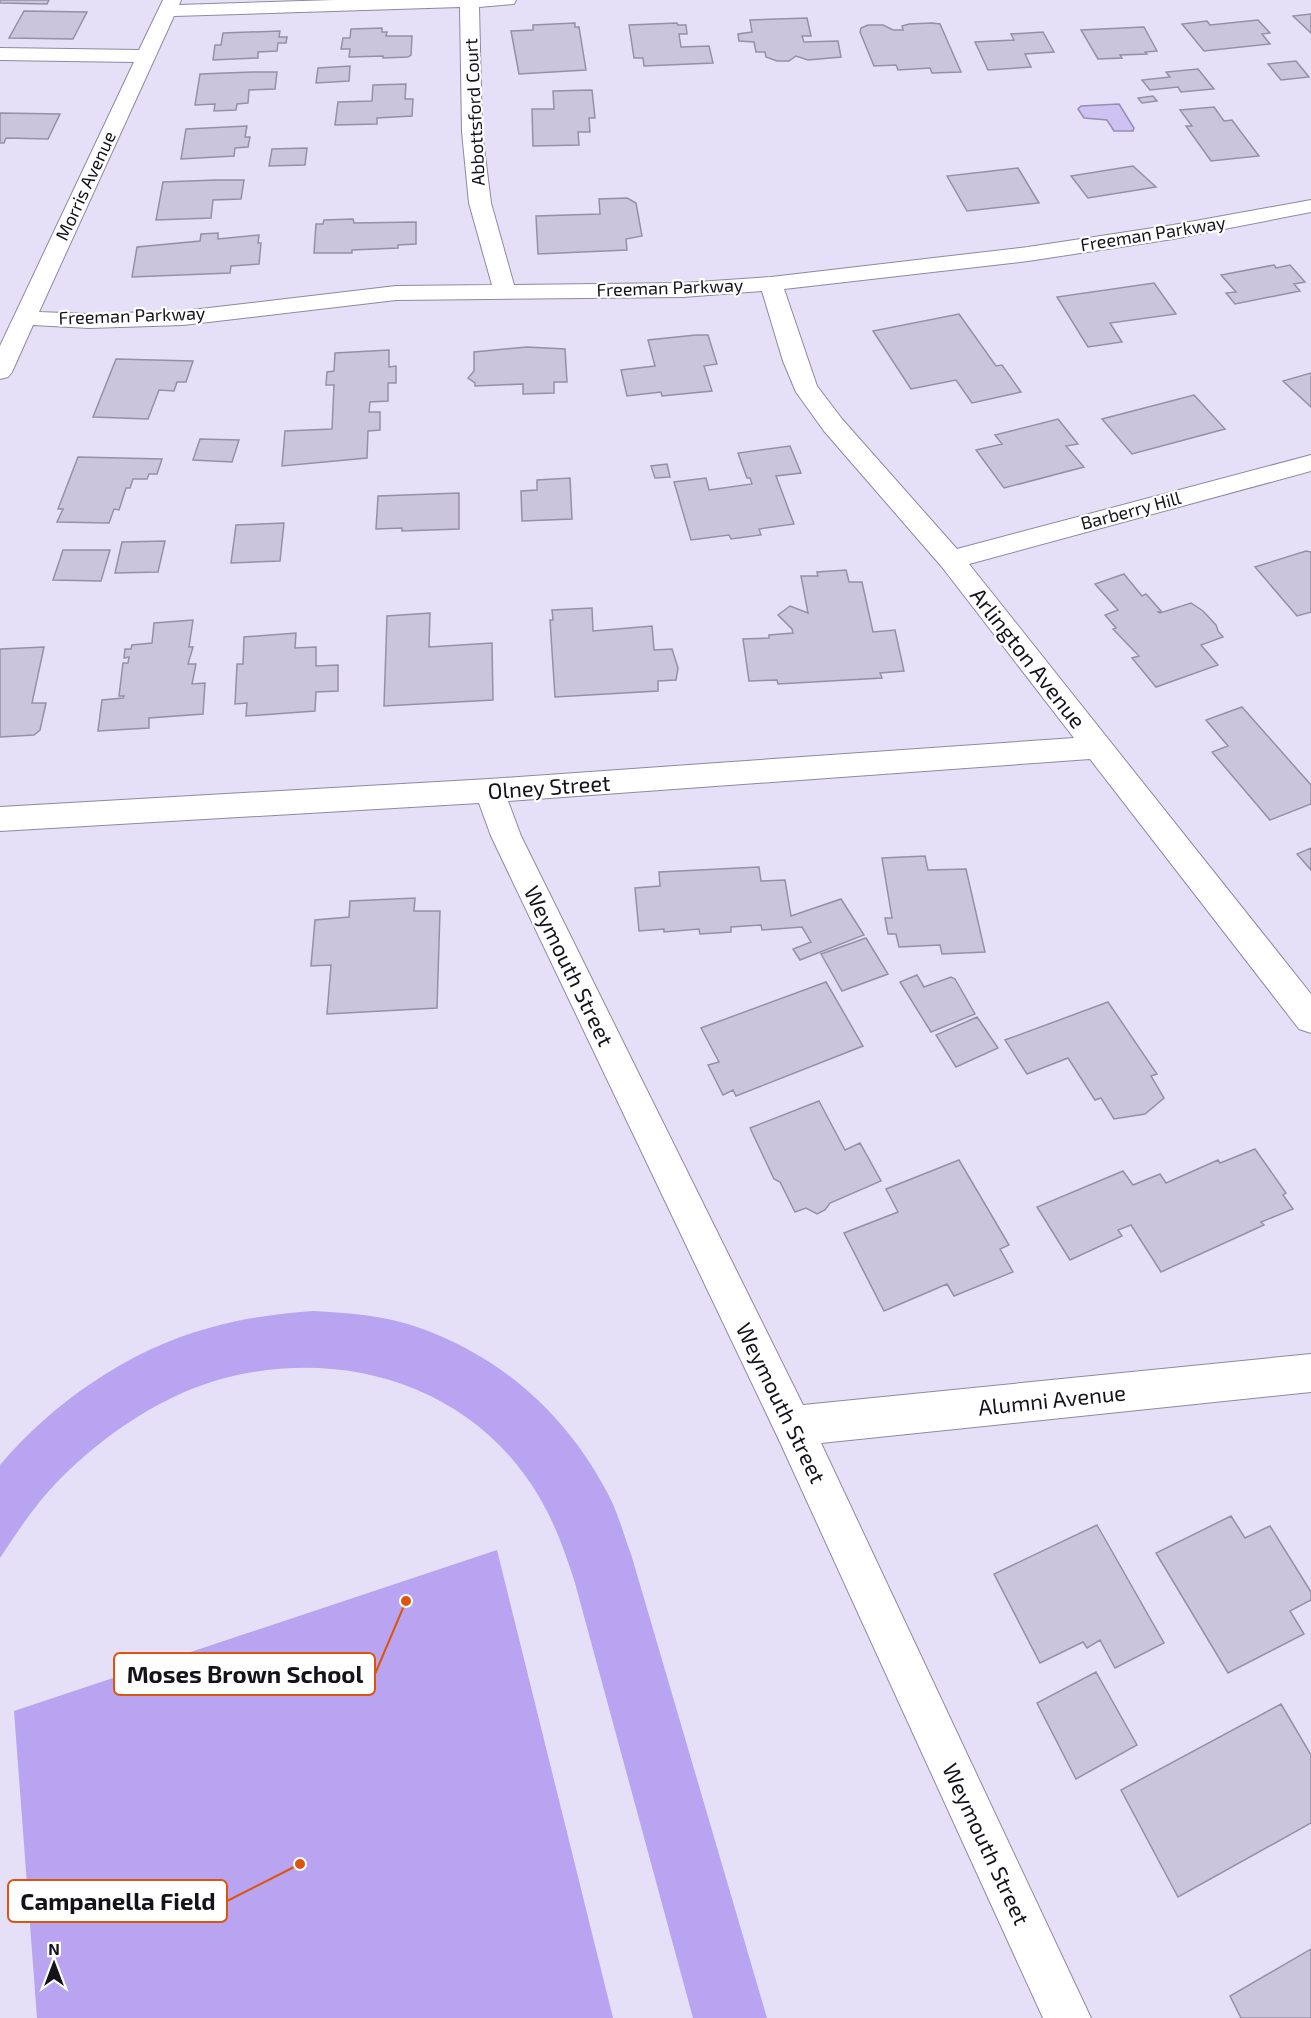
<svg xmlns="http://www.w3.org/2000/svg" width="1311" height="2018" viewBox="0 0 1311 2018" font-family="'Exo 2',sans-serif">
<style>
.green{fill:#b8a4f0}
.water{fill:#cec2f2;stroke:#968db2;stroke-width:1.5}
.building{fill:#cac4dc;stroke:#9690a7;stroke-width:1.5}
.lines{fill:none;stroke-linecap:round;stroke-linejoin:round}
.minor-casing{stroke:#8e89a0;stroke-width:2}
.minor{fill:#fff;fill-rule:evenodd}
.labels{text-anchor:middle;stroke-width:4.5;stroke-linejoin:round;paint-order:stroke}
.far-street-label{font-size:18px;fill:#14121b;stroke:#fff}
.street-label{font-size:22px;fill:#14121b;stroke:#fff}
.leader{fill:none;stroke:#dd550d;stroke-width:2}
.callout-dot{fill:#dd550d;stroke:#fff;stroke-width:2}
.callout{fill:#fff;stroke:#dd550d;stroke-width:2}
.callout-label{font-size:24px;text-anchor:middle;font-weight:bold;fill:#14121b}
</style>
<rect width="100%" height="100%" fill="#e5dff8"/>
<path class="green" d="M 313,1311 C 348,1313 383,1315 417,1327 C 502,1356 570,1418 610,1498 C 619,1516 624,1536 631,1554 L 767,2018 L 693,2018 L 575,1583 C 565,1552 555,1523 538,1495 C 473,1386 345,1347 225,1378 C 163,1394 102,1436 57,1482 C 35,1505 17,1532 0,1558 L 0,1465 C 52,1403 130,1349 209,1328 C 243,1318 277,1314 313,1311 Z
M 497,1550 L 613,2018 L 37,2018 L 14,1711 Z"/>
<path class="water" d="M 1119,104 L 1134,128 L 1133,131 L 1114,131 L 1107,120 L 1084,118 L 1078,109 L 1081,106 Z"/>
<path class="building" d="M 0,0 L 49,0 L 47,4 L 0,3 Z
M 24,11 L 87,12 L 73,39 L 9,38 Z
M 1311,14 L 1311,33 L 1293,16 Z
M 807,18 L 811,36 L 802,36 L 804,42 L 838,41 L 841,57 L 808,60 L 796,56 L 789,61 L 777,61 L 766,57 L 765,52 L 756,52 L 754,42 L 739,41 L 738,34 L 752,32 L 750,20 Z
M 1258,20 L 1270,33 L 1262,34 L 1270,44 L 1204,51 L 1182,24 L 1207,21 L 1210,25 Z
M 575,23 L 575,27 L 579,27 L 586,70 L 519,74 L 511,31 L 533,30 L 533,25 Z
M 677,23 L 678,25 L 686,25 L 687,34 L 679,34 L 681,47 L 709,46 L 713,63 L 644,66 L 643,58 L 634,58 L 629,25 Z
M 932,23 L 940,24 L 961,72 L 932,73 L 930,68 L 898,70 L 896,65 L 874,66 L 860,32 L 861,28 L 868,25 L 883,25 L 893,30 L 903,30 L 902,26 L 909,24 Z
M 1144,27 L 1157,51 L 1145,52 L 1147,54 L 1120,55 L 1122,58 L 1098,59 L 1081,30 Z
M 382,28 L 382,32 L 387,32 L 386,36 L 412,36 L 411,55 L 408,57 L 383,58 L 383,56 L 349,57 L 350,49 L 341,49 L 343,38 L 350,38 L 351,29 Z
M 280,31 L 279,37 L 287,37 L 286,43 L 278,43 L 277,51 L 258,52 L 258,58 L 213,60 L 215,45 L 221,45 L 223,33 Z
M 1043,32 L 1054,52 L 1025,54 L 1031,67 L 988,70 L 975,42 L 1014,40 L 1011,34 Z
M 1296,61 L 1309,77 L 1281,80 L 1268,64 Z
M 350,66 L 349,81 L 316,83 L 318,68 Z
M 1198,69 L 1214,89 L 1181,92 L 1178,87 L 1150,90 L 1142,80 L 1170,77 L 1166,72 Z
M 252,72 L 277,72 L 275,89 L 249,90 L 248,103 L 237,104 L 236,110 L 214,111 L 215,104 L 195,105 L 200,74 Z
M 406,84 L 405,99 L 413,99 L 412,116 L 377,118 L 377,124 L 335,125 L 338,102 L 372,101 L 373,85 Z
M 592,90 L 595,118 L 589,118 L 590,132 L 578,132 L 579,145 L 533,146 L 532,109 L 554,109 L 553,91 Z
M 1153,96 L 1157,101 L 1142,103 L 1138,98 Z
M 1214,107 L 1224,121 L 1232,120 L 1259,156 L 1211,161 L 1186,126 L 1192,126 L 1180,110 Z
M 0,113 L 60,114 L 48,139 L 6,138 L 4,143 L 0,143 Z
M 247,126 L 245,137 L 250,137 L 248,147 L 235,148 L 234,156 L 181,159 L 186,129 Z
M 307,148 L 305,165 L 269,166 L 272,149 Z
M 1133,166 L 1156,187 L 1088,198 L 1071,176 Z
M 1018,168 L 1039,203 L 967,211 L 947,176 Z
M 216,180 L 244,180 L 241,199 L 213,200 L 211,218 L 156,220 L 163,182 Z
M 627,198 L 636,203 L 642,236 L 626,239 L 627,250 L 538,254 L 536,216 L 600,214 L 599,199 Z
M 353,219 L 354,223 L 416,222 L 416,244 L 398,245 L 398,248 L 352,250 L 352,253 L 314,253 L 316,224 L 323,224 L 324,220 Z
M 218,233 L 218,239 L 259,235 L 258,243 L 261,243 L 259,264 L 231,266 L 230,273 L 132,277 L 137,247 L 200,241 L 201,234 Z
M 1274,265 L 1276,268 L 1290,265 L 1305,282 L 1294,284 L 1300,291 L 1235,304 L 1226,293 L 1236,292 L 1221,275 Z
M 1154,283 L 1176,314 L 1110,323 L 1122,342 L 1088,347 L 1057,297 Z
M 959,314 L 996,366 L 1002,365 L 1021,392 L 972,403 L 956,380 L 911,389 L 873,331 Z
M 696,335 L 708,335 L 717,364 L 704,366 L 712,391 L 662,396 L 661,392 L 627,396 L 621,370 L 655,366 L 648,340 Z
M 527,347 L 565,349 L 567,382 L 554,382 L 554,393 L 523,394 L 523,384 L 475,386 L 475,383 L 468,378 L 474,371 L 474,352 Z
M 389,350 L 389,367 L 396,366 L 396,383 L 388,383 L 388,401 L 370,402 L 369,412 L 380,412 L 380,430 L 368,431 L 367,458 L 282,466 L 285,431 L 332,429 L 334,385 L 326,385 L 327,372 L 334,371 L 335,353 Z
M 116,359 L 193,361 L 186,382 L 177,382 L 174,391 L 159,390 L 148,419 L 93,417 Z
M 1311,373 L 1311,407 L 1283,381 Z
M 1194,395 L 1225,429 L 1132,454 L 1102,419 Z
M 1058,419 L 1078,444 L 1066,446 L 1084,467 L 1004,488 L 976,450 L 1002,444 L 995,435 Z
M 200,439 L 239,440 L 232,462 L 193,460 Z
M 790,446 L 801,473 L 776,476 L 794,524 L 759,529 L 761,535 L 731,539 L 729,535 L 691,540 L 674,482 L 706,478 L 709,490 L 752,484 L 750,478 L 747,478 L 738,453 Z
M 78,457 L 162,459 L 157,474 L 149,474 L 147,479 L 133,479 L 130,488 L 126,488 L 119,510 L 114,509 L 109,523 L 57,522 L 63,509 L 58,509 Z
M 667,464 L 670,477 L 655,478 L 651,466 Z
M 570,478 L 572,519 L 522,521 L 521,491 L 537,490 L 537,480 Z
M 459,493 L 459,529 L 402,531 L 402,528 L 376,529 L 378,496 Z
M 284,523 L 280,561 L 231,563 L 236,525 Z
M 165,541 L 158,572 L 115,573 L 122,542 Z
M 63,550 L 110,550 L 101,581 L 53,580 Z
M 1306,551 L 1311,552 L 1311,612 L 1297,616 L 1255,567 Z
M 846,570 L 849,582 L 862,582 L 873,632 L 895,630 L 904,671 L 880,673 L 882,678 L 778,684 L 777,680 L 749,681 L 743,639 L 769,638 L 769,635 L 793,633 L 792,629 L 778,615 L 790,606 L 808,613 L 801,576 L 818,576 L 817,572 Z
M 1124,574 L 1142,596 L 1146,594 L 1161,611 L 1158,612 L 1160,613 L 1191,603 L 1203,611 L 1216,625 L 1218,631 L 1223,637 L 1201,645 L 1218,665 L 1156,687 L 1132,658 L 1139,656 L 1113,629 L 1116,628 L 1105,615 L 1118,610 L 1095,584 Z
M 592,608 L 593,631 L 652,626 L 654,650 L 672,649 L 678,668 L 676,680 L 658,681 L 658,691 L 555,697 L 550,620 L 553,620 L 552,610 Z
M 430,613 L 429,647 L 492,643 L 493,700 L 384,706 L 387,616 Z
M 193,620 L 189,647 L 193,647 L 188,664 L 196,664 L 192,684 L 205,683 L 203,714 L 149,718 L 149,728 L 98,731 L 102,700 L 123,698 L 124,696 L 119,696 L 123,663 L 128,663 L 129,657 L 124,658 L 125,649 L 131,649 L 132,645 L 152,643 L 154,623 Z
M 296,633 L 295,648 L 316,647 L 316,666 L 338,665 L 338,691 L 316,692 L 315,711 L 246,716 L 247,703 L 235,704 L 237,664 L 243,664 L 244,637 Z
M 44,647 L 32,703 L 46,703 L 40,730 L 34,735 L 0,737 L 0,649 Z
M 1242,707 L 1311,785 L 1311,804 L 1270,820 L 1212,752 L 1228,746 L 1206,720 Z
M 1311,848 L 1311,870 L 1297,854 Z
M 925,856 L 928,870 L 966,869 L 985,952 L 942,954 L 940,945 L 899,947 L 896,934 L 888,934 L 885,918 L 892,918 L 882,858 Z
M 759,867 L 761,881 L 785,880 L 791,916 L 841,899 L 864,935 L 800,960 L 793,949 L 811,942 L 802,927 L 762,930 L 761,925 L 731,927 L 731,932 L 700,934 L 699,929 L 664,932 L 664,929 L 639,931 L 635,888 L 660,886 L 659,872 Z
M 415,898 L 414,911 L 440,911 L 437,1008 L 327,1014 L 331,965 L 311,966 L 315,920 L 349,917 L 350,901 Z
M 866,938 L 888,974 L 842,991 L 821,954 Z
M 917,975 L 924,987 L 951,977 L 955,979 L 975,1014 L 931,1032 L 900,982 Z
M 826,982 L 863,1046 L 736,1096 L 733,1090 L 723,1095 L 708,1065 L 719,1062 L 701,1028 Z
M 1108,1002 L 1157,1074 L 1151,1076 L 1164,1098 L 1145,1114 L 1114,1119 L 1101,1098 L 1095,1100 L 1068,1058 L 1027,1074 L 1005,1040 Z
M 977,1017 L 998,1048 L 956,1067 L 936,1035 Z
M 819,1101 L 845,1150 L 860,1143 L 881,1181 L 830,1203 L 825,1210 L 817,1214 L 806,1208 L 795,1212 L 780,1182 L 774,1179 L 750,1128 Z
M 1255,1149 L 1286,1193 L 1283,1195 L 1293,1209 L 1261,1222 L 1264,1225 L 1161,1272 L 1131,1225 L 1118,1230 L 1122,1236 L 1070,1260 L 1037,1207 L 1123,1171 L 1133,1185 L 1160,1174 L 1166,1183 L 1218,1160 L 1220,1163 Z
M 959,1160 L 1009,1245 L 1000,1249 L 1013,1272 L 954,1296 L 947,1284 L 884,1311 L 844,1233 L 898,1212 L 886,1189 Z
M 1231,1516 L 1245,1538 L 1270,1526 L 1311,1592 L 1311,1600 L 1290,1611 L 1304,1634 L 1228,1673 L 1156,1553 Z
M 1097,1525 L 1164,1643 L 1115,1668 L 1100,1640 L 1087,1648 L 1083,1642 L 1040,1663 L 994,1574 Z
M 1096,1672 L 1137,1745 L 1076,1779 L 1037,1703 Z
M 1281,1704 L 1311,1755 L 1311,1823 L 1178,1897 L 1121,1790 Z
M 1311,1949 L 1311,2018 L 1241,2018 L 1230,1996 Z"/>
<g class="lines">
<defs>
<path id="minor" d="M 163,0 L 181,0 L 179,5 L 334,0 L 516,0 L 514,4 L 479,7 L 482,132 L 491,203 L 514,285 L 683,283 L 771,277 L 1028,247 L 1173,225 L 1311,200 L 1311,212 L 1173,239 L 1028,261 L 784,289 L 817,386 L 842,419 L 957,549 L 1311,455 L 1311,471 L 969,564 L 1311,994 L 1311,1033 L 1299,1029 L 1090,759 L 508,801 L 521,836 L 803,1405 L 1311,1354 L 1311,1392 L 821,1443 L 1091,2018 L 1043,2018 L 779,1440 L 491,836 L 479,803 L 0,831 L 0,807 L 489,779 L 1074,738 L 942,567 L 824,431 L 796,392 L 783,361 L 762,291 L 683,297 L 396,300 L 183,325 L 89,328 L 33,325 L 12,372 L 8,377 L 0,379 L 0,346 L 134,62 L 0,60 L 0,48 L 139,50 ZM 460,7 L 462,132 L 469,203 L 492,285 L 396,286 L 183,311 L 89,314 L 39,312 L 174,16 Z"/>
</defs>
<use href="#minor" class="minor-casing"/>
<use href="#minor" class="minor"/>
</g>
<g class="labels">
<g class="far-street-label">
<text transform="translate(475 112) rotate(-93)" y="6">Abbottsford Court</text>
<text transform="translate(86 186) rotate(-65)" y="6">Morris Avenue</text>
<text transform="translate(1153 234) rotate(-9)" y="6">Freeman Parkway</text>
<text transform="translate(670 288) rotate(-2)" y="6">Freeman Parkway</text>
<text transform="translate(132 316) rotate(-2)" y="6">Freeman Parkway</text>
<text transform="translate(1131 511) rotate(-15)" y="6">Barberry Hill</text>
</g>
<g class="street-label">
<text transform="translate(1028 658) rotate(52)" y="8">Arlington Avenue</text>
<text transform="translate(549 787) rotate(-4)" y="8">Olney Street</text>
<text transform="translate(569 966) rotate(64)" y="8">Weymouth Street</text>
<text transform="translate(1052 1400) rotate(-6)" y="8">Alumni Avenue</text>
<text transform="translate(781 1403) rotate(64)" y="8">Weymouth Street</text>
<text transform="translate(986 1844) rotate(65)" y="8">Weymouth Street</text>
</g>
</g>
<path class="leader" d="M406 1601L375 1674M300 1864L227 1901"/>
<g class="callout-dot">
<circle cx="406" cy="1601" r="6"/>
<circle cx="300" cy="1864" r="6"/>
</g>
<g class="callout">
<rect x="114" y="1653" width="261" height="42" rx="6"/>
<rect x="8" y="1880" width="219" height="42" rx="6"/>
</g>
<g class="callout-label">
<text x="245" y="1683">Moses Brown School</text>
<text x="118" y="1910">Campanella Field</text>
</g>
<g transform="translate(54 1964)" stroke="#ffffff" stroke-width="4.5" paint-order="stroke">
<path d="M0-4.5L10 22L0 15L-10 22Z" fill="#14121b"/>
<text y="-9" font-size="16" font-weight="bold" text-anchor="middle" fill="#14121b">N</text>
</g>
</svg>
